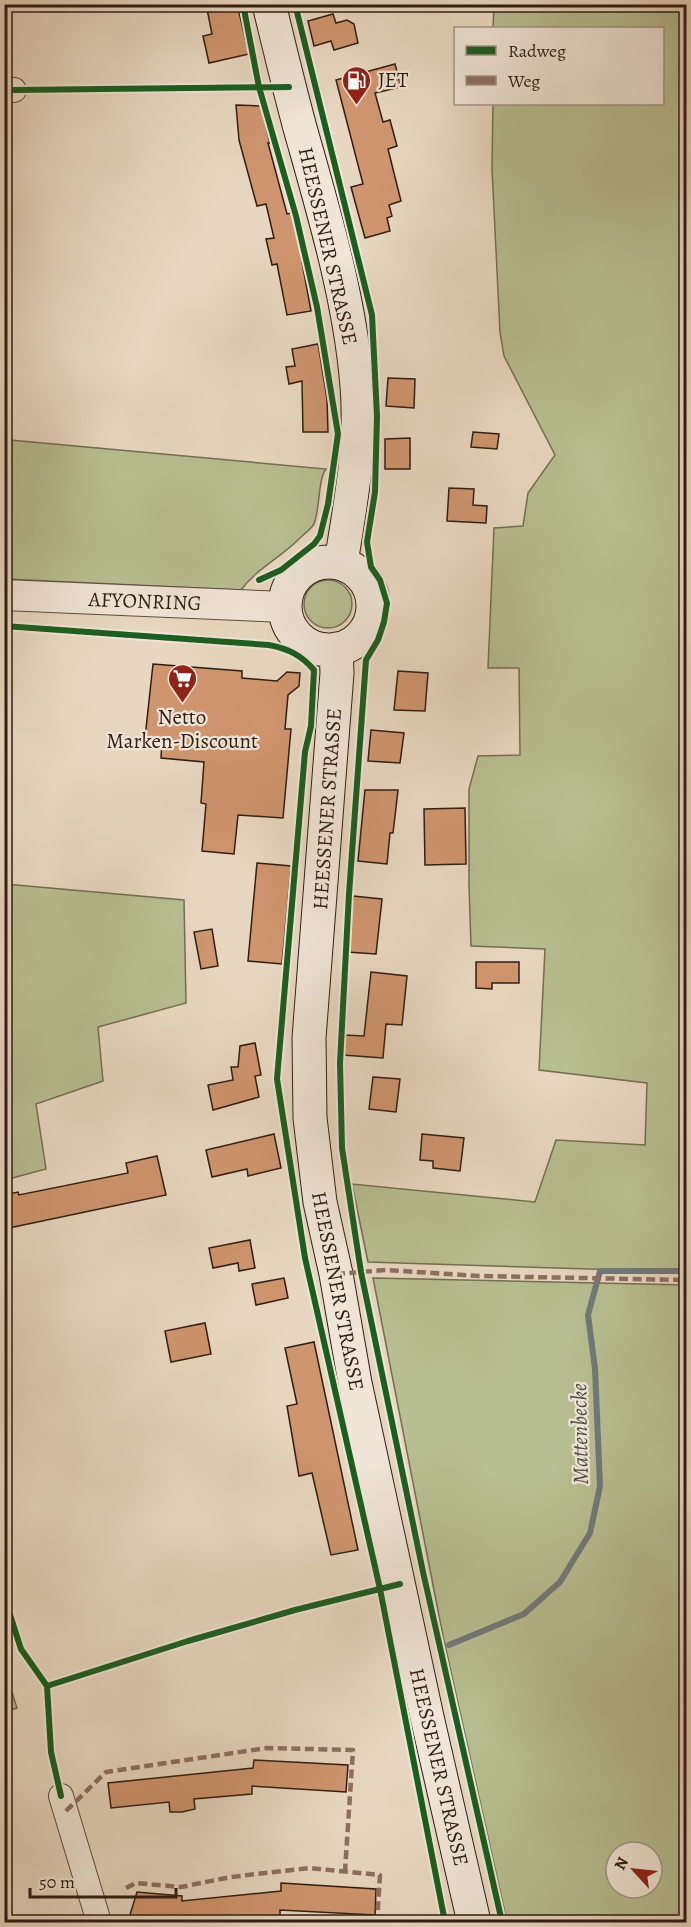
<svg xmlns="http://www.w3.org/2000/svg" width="691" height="1927" viewBox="0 0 691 1927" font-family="Alegreya,serif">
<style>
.green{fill:#b7be91;stroke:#746e52;stroke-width:1.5;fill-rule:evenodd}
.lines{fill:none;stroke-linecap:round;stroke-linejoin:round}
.stream{stroke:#707979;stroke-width:6}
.building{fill:#cf956e;stroke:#301d14;stroke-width:1.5}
.minor-casing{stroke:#5e4c3f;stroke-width:26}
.tertiary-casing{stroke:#5e4c3f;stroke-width:32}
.secondary-casing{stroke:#301d14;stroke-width:35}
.minor{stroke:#f0e5d6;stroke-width:24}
.tertiary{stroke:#f0e5d6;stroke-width:30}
.secondary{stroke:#f0e5d6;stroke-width:33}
.quiet{stroke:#8d6e63;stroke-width:4.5;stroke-dasharray:9 4.5;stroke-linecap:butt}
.cycleway-casing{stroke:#f0e5d6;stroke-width:10}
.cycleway{stroke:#1b5e20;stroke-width:6}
.labels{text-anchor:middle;stroke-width:4.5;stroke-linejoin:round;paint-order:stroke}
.poi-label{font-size:21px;fill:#301d14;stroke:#f0e5d6;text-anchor:start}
.street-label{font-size:21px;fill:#301d14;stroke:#f0e5d6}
.water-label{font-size:22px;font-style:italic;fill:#504b46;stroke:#f0e5d6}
</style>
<rect width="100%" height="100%" fill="#e8d7c0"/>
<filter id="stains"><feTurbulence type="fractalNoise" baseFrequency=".00333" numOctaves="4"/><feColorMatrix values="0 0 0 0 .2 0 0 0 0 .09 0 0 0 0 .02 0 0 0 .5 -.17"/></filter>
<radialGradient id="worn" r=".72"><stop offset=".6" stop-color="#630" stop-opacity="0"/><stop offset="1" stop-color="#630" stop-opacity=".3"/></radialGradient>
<path class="green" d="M 494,4 L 686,5 L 686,1272 L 368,1262 L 352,1184 L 535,1202 L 556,1140 L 645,1145 L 647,1083 L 539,1070 L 545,949 L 471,946 L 469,886 L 469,789 L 478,756 L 520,755 L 519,668 L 488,668 L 494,528 L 523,526 L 528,493 L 555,455 L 504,356 L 500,332 L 492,169 L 493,104 L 662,104 L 662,28 L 493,28 Z
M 4,411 L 10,440 L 326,469 C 318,478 320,510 314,524 C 311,529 305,533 301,537 C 282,557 256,569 241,590 L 5,579 Z
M304 604a24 24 0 1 1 48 0a24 24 0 1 1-48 0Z
M 5,884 L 184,900 L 186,1003 L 98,1027 L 103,1081 L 36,1104 L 46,1169 L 5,1180 Z
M 373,1278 L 686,1285 L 686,1922 L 507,1922 L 443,1636 ZM 616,1852 L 652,1852 L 652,1888 L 616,1888 Z
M 4,1668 L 17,1708 L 5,1712 L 4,1712 Z"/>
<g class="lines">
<path class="stream" d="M 449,1645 L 524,1614 L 560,1582 L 590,1533 L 600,1486 L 595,1369 L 588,1315 L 600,1271 L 686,1271"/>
</g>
<path class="building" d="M 206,4 L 237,4 L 249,54 L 209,63 L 203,36 L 212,34 Z
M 333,14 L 336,23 L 347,20 L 354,24 L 358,43 L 334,50 L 331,41 L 314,46 L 308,21 Z
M 395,64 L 401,87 L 375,93 L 383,122 L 390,120 L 397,146 L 388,149 L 401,201 L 389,205 L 392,216 L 387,218 L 390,231 L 365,238 L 351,187 L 363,184 L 336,80 Z
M 236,105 L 261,106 L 270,143 L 268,143 L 287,214 L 292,213 L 305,262 L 302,262 L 311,311 L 287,315 L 277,264 L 272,265 L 266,239 L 274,238 L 266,204 L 257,206 L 239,140 Z
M 318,344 L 327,399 L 328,432 L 303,432 L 302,381 L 289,384 L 286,367 L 295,366 L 292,349 Z
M 388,378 L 415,379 L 414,408 L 386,406 Z
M 473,432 L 499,434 L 497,449 L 471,447 Z
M 410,438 L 410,469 L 385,469 L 385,439 Z
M 449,488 L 474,489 L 473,505 L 487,506 L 486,523 L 447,521 Z
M 153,664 L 242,671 L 242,678 L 277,681 L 287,672 L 300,673 L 299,686 L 288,695 L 285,729 L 291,729 L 283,818 L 238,815 L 234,854 L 202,851 L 206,804 L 201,803 L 204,762 L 161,758 L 162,740 L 145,738 Z
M 398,671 L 428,673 L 425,711 L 394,710 Z
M 371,730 L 404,733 L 400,763 L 368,761 Z
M 365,790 L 398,790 L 393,833 L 390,833 L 387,864 L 358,861 Z
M 465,808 L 466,864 L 425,865 L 424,809 Z
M 257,863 L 291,866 L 282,964 L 248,961 Z
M 353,896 L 382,899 L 376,954 L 347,952 Z
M 212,929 L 218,966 L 201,969 L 194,932 Z
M 476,962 L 519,962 L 519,983 L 492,983 L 492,989 L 476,988 Z
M 371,972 L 407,976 L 402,1025 L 386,1024 L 383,1058 L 343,1055 L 345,1035 L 364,1036 Z
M 255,1043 L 261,1075 L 255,1076 L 259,1097 L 213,1110 L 208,1085 L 233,1080 L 231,1067 L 238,1067 L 240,1046 Z
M 373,1077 L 400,1079 L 396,1112 L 369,1109 Z
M 274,1134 L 281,1168 L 248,1176 L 247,1169 L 212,1177 L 206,1150 Z
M 422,1134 L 464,1138 L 460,1171 L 433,1168 L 433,1161 L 420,1160 Z
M 157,1156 L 166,1195 L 4,1229 L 4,1195 L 18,1192 L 19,1195 L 128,1173 L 126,1163 Z
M 250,1240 L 255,1268 L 239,1271 L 238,1263 L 213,1268 L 209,1248 Z
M 284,1278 L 288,1298 L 256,1305 L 252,1284 Z
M 205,1323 L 211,1354 L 171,1362 L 165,1331 Z
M 314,1342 L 358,1550 L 331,1555 L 312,1473 L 299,1476 L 287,1406 L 297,1404 L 285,1348 Z
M 254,1760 L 348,1765 L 346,1792 L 252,1786 L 252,1794 L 194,1799 L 195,1809 L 182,1812 L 170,1812 L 169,1802 L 111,1808 L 108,1783 L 253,1768 Z
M 281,1883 L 376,1889 L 375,1915 L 280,1910 L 280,1917 L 229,1923 L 137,1923 L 138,1919 L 129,1918 L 137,1892 L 182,1896 L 182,1901 L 281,1891 Z"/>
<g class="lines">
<defs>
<path id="minor" d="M 4,89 L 14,90
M 61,1796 L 99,1922"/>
<path id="tertiary" d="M 4,595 L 285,607"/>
<path id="secondary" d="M 269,4 C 279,46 289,87 300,128 C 324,213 350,299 357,386 C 362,445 350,506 341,563
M285 606a44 44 0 1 1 88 0a44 44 0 1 1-88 0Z
M 336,649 L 337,673 L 309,1038 L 310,1118 L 320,1202 L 336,1274 L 355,1383 L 427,1717 L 474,1922"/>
</defs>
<use href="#minor" class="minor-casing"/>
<use href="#tertiary" class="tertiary-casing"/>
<use href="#secondary" class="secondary-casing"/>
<use href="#minor" class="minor"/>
<use href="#tertiary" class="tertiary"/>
<use href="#secondary" class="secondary"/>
<path class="quiet" d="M 336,1274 L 386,1270 L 479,1276 L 686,1280
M 66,1811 L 106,1772 L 267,1748 L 353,1750 L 345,1871
M 126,1888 L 136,1883 L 181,1887 L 231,1877 L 309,1868 L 380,1875 L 377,1922"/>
<defs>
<path id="cycleway" d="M 243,4 L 259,87 L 296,216 L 317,307 L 338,434 L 328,504 L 320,536 L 314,544 L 281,570 L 259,580
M 295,4 L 372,315 L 377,416 L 375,492 L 367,542 L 371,567 L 380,580 L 387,603 L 384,622 L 378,640 L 366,660 L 349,894 L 340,1063 L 342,1148 L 361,1272 L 423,1572 L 502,1922
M 14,90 L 289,87
M 4,626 L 269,645 C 289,649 301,655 314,670 L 311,726 L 305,752 L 277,1079 L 305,1258 L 380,1589 L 445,1922
M 4,1596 L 21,1649 L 47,1686 L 51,1752 L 61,1796
M 47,1686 L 188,1641 L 295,1610 L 400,1584"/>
</defs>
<use href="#cycleway" class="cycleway-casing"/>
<use href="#cycleway" class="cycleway"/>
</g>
<defs>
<symbol id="fuel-pin" viewBox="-11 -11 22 30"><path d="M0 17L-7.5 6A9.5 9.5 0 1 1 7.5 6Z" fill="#8f2418" stroke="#f0e5d6"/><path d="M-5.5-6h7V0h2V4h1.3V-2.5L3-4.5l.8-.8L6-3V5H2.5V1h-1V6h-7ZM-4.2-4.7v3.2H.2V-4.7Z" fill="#fff"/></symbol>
<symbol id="supermarket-pin" viewBox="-11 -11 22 30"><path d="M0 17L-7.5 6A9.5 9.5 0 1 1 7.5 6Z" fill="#8f2418" stroke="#f0e5d6"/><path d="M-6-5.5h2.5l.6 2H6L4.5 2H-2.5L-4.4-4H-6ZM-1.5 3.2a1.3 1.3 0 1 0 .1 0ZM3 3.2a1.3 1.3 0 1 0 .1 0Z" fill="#fff"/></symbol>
</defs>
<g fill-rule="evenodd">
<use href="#fuel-pin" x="340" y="64" width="33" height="45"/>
<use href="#supermarket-pin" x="166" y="662" width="33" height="45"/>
</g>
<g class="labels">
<g class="poi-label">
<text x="378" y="87">JET</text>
<text x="182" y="724" text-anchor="middle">Netto<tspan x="182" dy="24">Marken-Discount</tspan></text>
</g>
<g class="street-label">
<text transform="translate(328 246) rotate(77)" y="7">HEESSENER STRASSE</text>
<text transform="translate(145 601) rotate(2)" y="7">AFYONRING</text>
<text transform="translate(327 809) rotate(-86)" y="7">HEESSENER STRASSE</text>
<text transform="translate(338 1291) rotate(79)" y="7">HEESSENER STRASSE</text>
<text transform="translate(439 1767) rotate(77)" y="7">HEESSENER STRASSE</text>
</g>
<g class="water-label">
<text transform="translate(579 1434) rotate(-91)" y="8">Mattenbecke</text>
</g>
</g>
<rect width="691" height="1927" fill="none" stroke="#e8d7c0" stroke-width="24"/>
<rect x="6" y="6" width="679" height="1915" fill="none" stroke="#301d14" stroke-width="3"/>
<rect x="12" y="12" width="667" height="1903" fill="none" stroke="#301d14" stroke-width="1.5"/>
<rect x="454" y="27" width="210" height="78" fill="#f0e5d6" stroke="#a39588" stroke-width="1.5"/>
<rect x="466" y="46" width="30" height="9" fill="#1b5e20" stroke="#a39588" stroke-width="1.5"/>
<text x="508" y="57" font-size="18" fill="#301d14">Radweg</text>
<rect x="466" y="76" width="30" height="9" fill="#8d6e63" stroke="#a39588" stroke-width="1.5"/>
<text x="508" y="87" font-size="18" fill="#301d14">Weg</text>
<g transform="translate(634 1870) rotate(297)"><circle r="28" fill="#f0e5d6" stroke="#a39588" stroke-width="1.5"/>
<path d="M0-4.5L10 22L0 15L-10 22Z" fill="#8f2418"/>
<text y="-9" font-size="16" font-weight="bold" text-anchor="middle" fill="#301d14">N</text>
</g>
<path d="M30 1888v9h146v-9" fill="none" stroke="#301d14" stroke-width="3"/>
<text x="39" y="1888" font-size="18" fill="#301d14" stroke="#f0e5d6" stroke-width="4.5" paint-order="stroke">50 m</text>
<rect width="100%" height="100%" filter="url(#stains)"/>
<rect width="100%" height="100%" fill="url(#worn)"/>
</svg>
